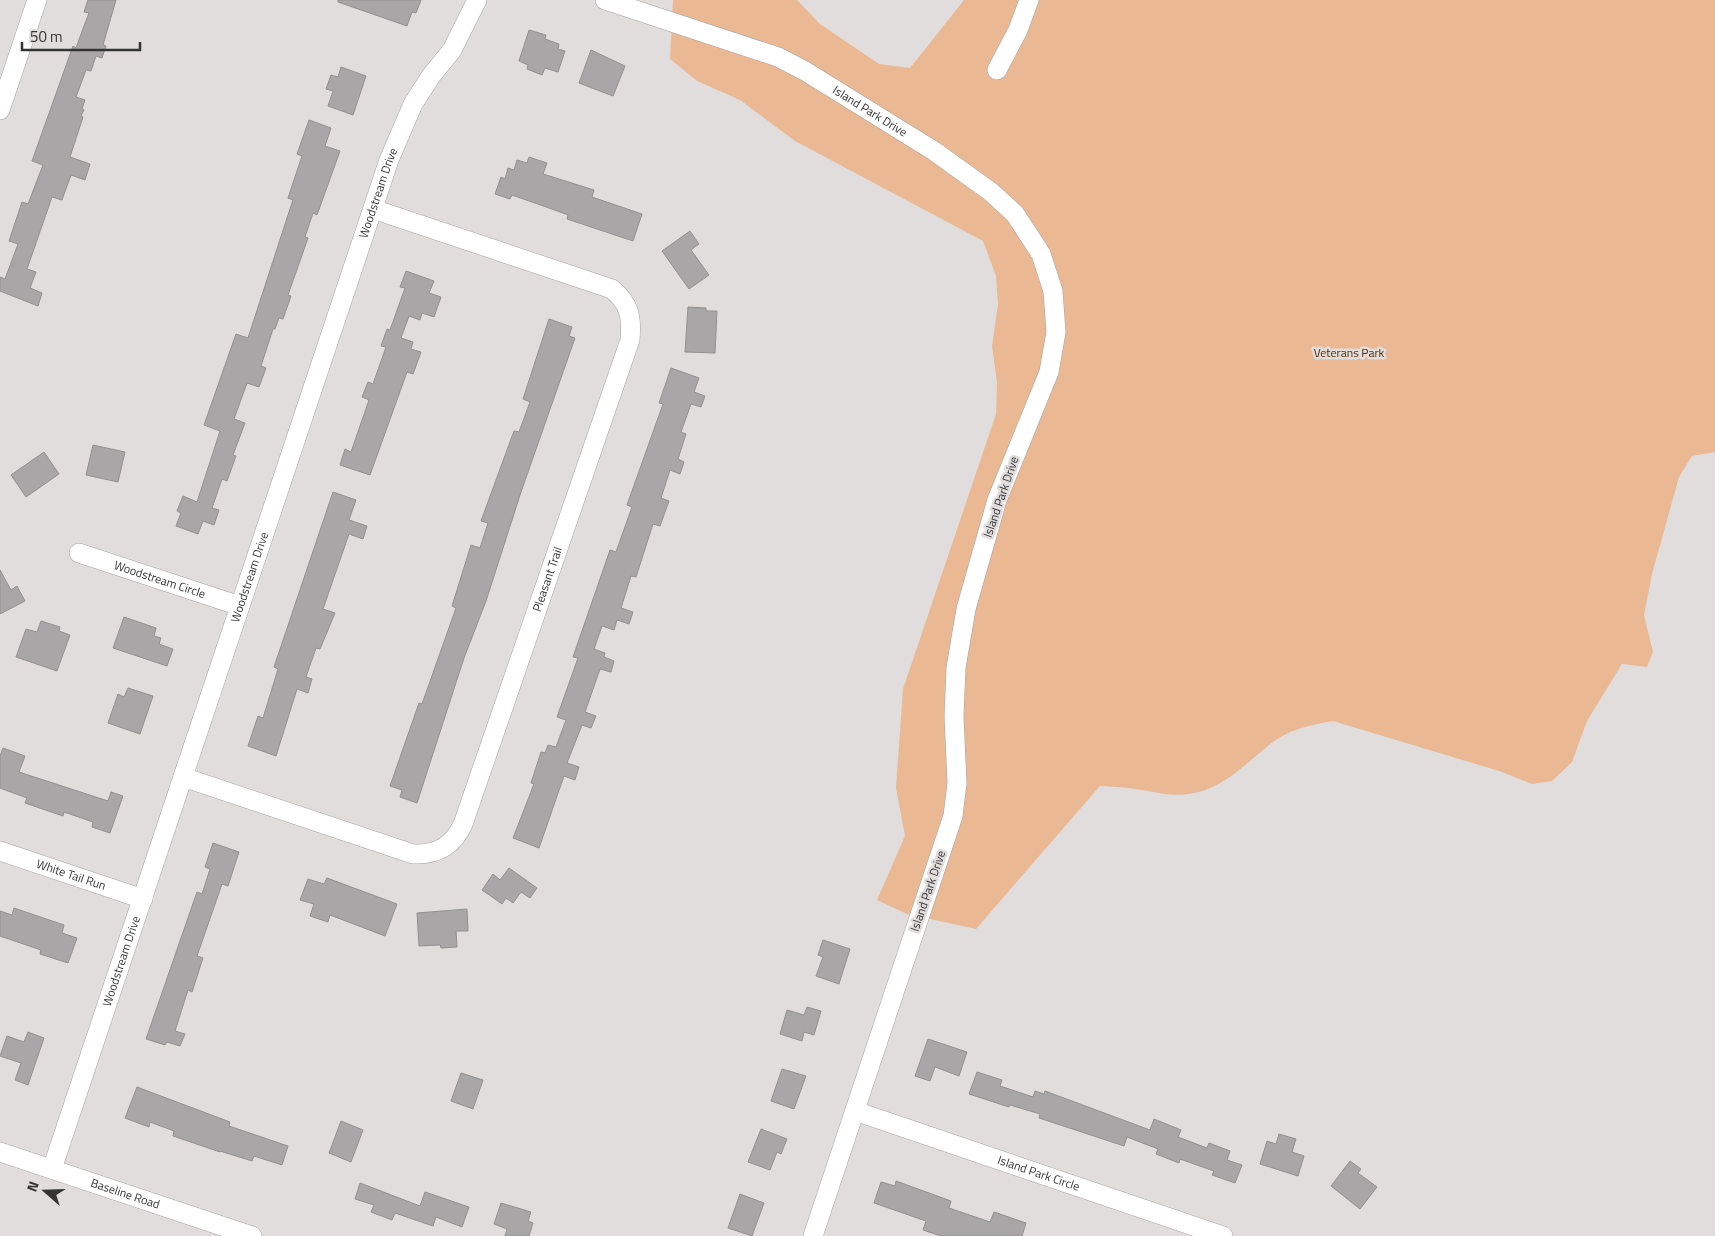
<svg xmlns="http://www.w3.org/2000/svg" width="1715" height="1236" viewBox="0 0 1715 1236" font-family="'Titillium Web',sans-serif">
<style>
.green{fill:#eab994}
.building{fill:#a9a6a7;stroke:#939091}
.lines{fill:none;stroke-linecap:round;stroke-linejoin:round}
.minor-casing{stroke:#a5a2a2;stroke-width:20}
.minor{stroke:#fff;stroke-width:19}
.labels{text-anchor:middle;stroke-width:5;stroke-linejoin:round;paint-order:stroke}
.street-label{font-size:12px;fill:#353434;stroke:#e1dddd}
.park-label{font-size:12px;fill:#572d03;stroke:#e1dddd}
</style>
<rect width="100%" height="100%" fill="#e1dddd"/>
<path class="green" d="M 673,0 L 797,0 L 820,24 L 879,64 L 910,68 L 964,0 L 1715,0 L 1715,452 L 1692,456 L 1679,477 L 1652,574 L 1644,615 L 1653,652 L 1647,667 L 1622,664 L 1587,721 L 1572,762 L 1552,781 L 1532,784 L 1499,771 L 1333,721 C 1310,725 1287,730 1269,745 C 1244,765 1222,790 1188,794 C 1170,797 1152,791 1135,789 C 1124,787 1112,787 1100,786 L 976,929 L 907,914 L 877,900 L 905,836 L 896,788 L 903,689 L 996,414 L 997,382 L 992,346 L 998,304 L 996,276 L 983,241 L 795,141 L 740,100 L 697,81 L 670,59 Z"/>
<path class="building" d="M 88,0 L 116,0 L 103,45 L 106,46 L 102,58 L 96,56 L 91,71 L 86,70 L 76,97 L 85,100 L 82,109 L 84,110 L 81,116 L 83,117 L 70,157 L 90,164 L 85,180 L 71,175 L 62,200 L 52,197 L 27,269 L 36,272 L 30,288 L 42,293 L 38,306 L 0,291 L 0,277 L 5,279 L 18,244 L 9,241 L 22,202 L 28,204 L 43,165 L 32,161 L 73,46 L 76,48 L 84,26 L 89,13 L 84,12 Z
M 338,0 L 421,0 L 416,13 L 412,12 L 407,26 L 338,2 Z
M 529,30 L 546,35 L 545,39 L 559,44 L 558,49 L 565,51 L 558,72 L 545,68 L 542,75 L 527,69 L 528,65 L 519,61 Z
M 591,50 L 625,66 L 613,96 L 579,83 Z
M 341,67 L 366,76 L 353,115 L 328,106 L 333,91 L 326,89 L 331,75 L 338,77 Z
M 309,120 L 331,128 L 325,146 L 340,151 L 317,215 L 313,213 L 305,237 L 308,238 L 288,295 L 291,296 L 283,319 L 279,318 L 275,329 L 273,329 L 261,366 L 266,368 L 259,387 L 247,383 L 234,419 L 245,423 L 233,455 L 236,456 L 227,481 L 222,479 L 212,508 L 219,510 L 214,525 L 203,521 L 198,534 L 176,526 L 181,513 L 177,511 L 183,496 L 197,502 L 220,431 L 204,425 L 236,334 L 248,338 L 288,215 L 293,200 L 288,198 L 302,156 L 297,154 Z
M 529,157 L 547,163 L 543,174 L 594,190 L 592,197 L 642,214 L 633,241 L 567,219 L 568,215 L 549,208 L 512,195 L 510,199 L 495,194 L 501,177 L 505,179 L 508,168 L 514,170 L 517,160 L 527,163 Z
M 690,231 L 699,244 L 691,250 L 709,275 L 689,289 L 662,251 Z
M 406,271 L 434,281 L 429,293 L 441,297 L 434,317 L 422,313 L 420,320 L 409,316 L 401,338 L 413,342 L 411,349 L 421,352 L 413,374 L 407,372 L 370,475 L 340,465 L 345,449 L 351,452 L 369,400 L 362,397 L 368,382 L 373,384 L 386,347 L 381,346 L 387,329 L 390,330 L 405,288 L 400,287 Z
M 688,307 L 706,308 L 706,311 L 717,311 L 715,353 L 685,352 Z
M 549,319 L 572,327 L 569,336 L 575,338 L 521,492 L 486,601 L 464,658 L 417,803 L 400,797 L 402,790 L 390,786 L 419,703 L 422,704 L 456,608 L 452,606 L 471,545 L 480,548 L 488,523 L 481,521 L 514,431 L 519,432 L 530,402 L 523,399 Z
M 671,368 L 699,378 L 694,392 L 705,396 L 701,407 L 691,404 L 681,432 L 686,434 L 678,459 L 684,462 L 680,474 L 670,470 L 661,498 L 669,501 L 660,526 L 653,524 L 636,577 L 631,576 L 621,608 L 633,612 L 629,624 L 617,620 L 614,630 L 602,626 L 594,649 L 605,653 L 604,657 L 614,661 L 611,672 L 600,669 L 585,712 L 596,716 L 591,728 L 582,725 L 567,763 L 579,767 L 575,780 L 564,776 L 539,848 L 513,838 L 534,784 L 531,783 L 541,752 L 545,753 L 548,745 L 556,747 L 566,720 L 557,717 L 578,658 L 573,657 L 610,550 L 616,552 L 632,507 L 627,505 L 663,404 L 659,403 Z
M 93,445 L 125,452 L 118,482 L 86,475 Z
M 44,452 L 59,474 L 26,497 L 11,475 Z
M 333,492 L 356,500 L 349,520 L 367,526 L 363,539 L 349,534 L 323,609 L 335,613 L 320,649 L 316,648 L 306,677 L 312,679 L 308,693 L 297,689 L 276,756 L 248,746 L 258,716 L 263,718 L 278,669 L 274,667 Z
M 0,570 L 11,590 L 17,586 L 25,601 L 0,614 Z
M 124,617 L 156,628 L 154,636 L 161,638 L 159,644 L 173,649 L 167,666 L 113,648 Z
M 41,621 L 60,627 L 59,631 L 70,635 L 57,671 L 16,657 L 26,629 L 37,632 Z
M 128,688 L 153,696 L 140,734 L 108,723 L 118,694 L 124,697 Z
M 3,748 L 25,756 L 19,772 L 108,801 L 111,792 L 123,796 L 110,833 L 92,827 L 93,822 L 64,812 L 63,816 L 25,803 L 27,798 L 0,788 L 0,756 Z
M 213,843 L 239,852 L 228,886 L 222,884 L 197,956 L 203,958 L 192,992 L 188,990 L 175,1031 L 185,1034 L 180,1046 L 167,1042 L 165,1045 L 146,1039 L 197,892 L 202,894 L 210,869 L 205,867 Z
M 509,868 L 537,888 L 530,898 L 521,892 L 513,903 L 506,898 L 502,904 L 482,890 L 493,874 L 500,880 Z
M 327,878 L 397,904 L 385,936 L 330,915 L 328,922 L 310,916 L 314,904 L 300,900 L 308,879 L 324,884 Z
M 14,908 L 64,925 L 62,933 L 77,938 L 68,963 L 40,954 L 41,950 L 0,936 L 0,911 L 12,915 Z
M 467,909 L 468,931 L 456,931 L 457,947 L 441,948 L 440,945 L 419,946 L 417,913 Z
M 823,940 L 850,949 L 839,984 L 816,976 L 823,957 L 818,955 Z
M 807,1007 L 821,1011 L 814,1035 L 804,1032 L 802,1041 L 780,1034 L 787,1010 L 804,1015 Z
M 28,1032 L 44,1038 L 28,1085 L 15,1080 L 21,1063 L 0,1056 L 7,1036 L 24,1042 Z
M 928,1039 L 967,1052 L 959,1076 L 935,1067 L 930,1081 L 915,1076 Z
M 782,1069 L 806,1076 L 794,1109 L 771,1101 Z
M 977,1072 L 1002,1080 L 1000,1086 L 1033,1097 L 1035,1091 L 1044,1094 L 1045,1091 L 1150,1130 L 1154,1119 L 1181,1130 L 1178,1137 L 1207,1148 L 1209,1143 L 1230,1151 L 1227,1160 L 1242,1165 L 1235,1183 L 1212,1175 L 1214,1171 L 1180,1159 L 1179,1163 L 1156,1154 L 1158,1149 L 1127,1137 L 1124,1146 L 1039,1118 L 1040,1114 L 1010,1105 L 1009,1107 L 969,1094 Z
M 461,1073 L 483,1080 L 473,1109 L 451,1101 Z
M 137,1087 L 230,1122 L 229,1126 L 288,1146 L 282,1165 L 254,1156 L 252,1161 L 220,1151 L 220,1152 L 173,1136 L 174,1131 L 150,1122 L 149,1127 L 125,1118 Z
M 341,1121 L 363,1130 L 351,1162 L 329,1153 Z
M 761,1129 L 787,1139 L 781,1154 L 777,1152 L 770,1170 L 748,1162 Z
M 1279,1134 L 1296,1139 L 1292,1152 L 1304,1156 L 1298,1176 L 1260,1164 L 1267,1141 L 1276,1144 Z
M 1350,1161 L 1361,1169 L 1358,1173 L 1377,1187 L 1360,1209 L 1331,1186 Z
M 896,1181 L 951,1201 L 949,1208 L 990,1222 L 994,1212 L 1026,1223 L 1022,1236 L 941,1236 L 923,1230 L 926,1221 L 874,1203 L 881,1182 L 895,1186 Z
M 360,1183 L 420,1206 L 425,1192 L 469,1207 L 462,1227 L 436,1217 L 433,1226 L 395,1213 L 392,1220 L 371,1212 L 374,1205 L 355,1199 Z
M 740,1194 L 764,1203 L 752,1236 L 728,1228 Z
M 501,1203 L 531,1212 L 528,1221 L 533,1223 L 529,1236 L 505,1236 L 507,1229 L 494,1224 Z"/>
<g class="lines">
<defs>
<g id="minor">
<path id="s1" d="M 605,0 L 778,57 L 805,71 L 934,151 L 991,192 L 1015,214 L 1041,254 L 1053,291 L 1056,332 L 1049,372 L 997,500 L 966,609 L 956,668 L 954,716 L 957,783 L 953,816 L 813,1236"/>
<path d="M 997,70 L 1018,30 L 1029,0"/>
<path d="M 0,110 L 37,0"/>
<path id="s2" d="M 79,553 L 240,606"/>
<path id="s3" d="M 183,777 L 413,854 C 437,855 453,846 463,824 L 630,340 C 632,318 630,304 612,289 L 373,209"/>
<path id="s4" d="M 0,851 L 143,899"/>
<path id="s5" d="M 855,1111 L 1223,1236"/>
<path id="s6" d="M 0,1152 L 252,1236"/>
<path id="s7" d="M 52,1169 L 389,160 L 413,104 L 431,76 L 452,50 L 477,0"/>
</g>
</defs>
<use href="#minor" class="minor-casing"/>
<use href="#minor" class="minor"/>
</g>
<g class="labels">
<g class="street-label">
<text dy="4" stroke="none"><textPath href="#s1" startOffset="289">Island Park Drive</textPath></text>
<text dy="4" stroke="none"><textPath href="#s7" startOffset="1029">Woodstream Drive</textPath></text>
<text transform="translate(1001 497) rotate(-71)" y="4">Island Park Drive</text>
<text dy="4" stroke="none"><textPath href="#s7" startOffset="624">Woodstream Drive</textPath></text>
<text dy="4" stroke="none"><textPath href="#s2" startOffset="85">Woodstream Circle</textPath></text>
<text dy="4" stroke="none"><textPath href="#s3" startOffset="564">Pleasant Trail</textPath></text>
<text dy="4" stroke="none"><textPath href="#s4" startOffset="75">White Tail Run</textPath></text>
<text transform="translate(928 891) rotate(-71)" y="4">Island Park Drive</text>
<text dy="4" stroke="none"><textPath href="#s7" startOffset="219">Woodstream Drive</textPath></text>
<text dy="4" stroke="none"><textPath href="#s5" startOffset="194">Island Park Circle</textPath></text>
<text dy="4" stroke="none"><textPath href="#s6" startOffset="132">Baseline Road</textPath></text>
</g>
<g class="park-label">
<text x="1349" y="357">Veterans Park</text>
</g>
</g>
<g transform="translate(45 1191) rotate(290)" stroke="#e1dddd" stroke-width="4" paint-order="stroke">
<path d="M0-4L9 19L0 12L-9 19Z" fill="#353434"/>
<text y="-8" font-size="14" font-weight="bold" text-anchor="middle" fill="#353434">N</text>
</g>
<path d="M22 42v8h118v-8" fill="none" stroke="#353434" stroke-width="2.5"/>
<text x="30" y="42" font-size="15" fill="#353434" stroke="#e1dddd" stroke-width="4" paint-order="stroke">50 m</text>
</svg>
